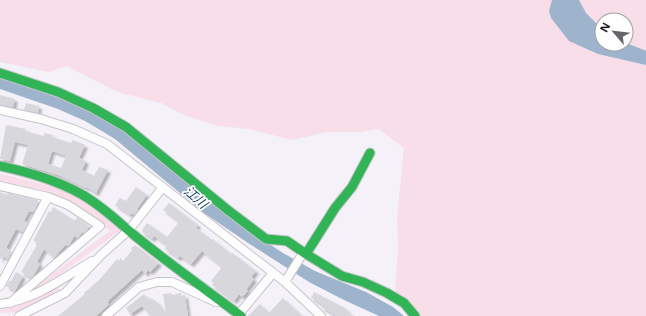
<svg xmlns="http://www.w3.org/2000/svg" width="646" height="316" viewBox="0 0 646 316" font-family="'Open Sans','Noto Sans JP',sans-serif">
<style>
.green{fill:#f7dee9;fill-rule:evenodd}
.water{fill:#9eb4cd}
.building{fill:#d7d7dc;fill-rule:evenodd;filter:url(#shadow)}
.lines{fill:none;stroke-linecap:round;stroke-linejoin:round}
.street-casing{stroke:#c6c4c9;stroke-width:10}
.fast-casing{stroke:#c6c4c9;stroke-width:11}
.street{stroke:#fdfdfe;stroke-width:8}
.fast{stroke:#30b455;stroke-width:9}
.labels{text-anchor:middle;stroke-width:3.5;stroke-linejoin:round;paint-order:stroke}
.water-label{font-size:13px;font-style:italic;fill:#0c3455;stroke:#fefefe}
</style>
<defs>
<filter id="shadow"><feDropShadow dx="3" dy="3" stdDeviation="1" flood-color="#0004"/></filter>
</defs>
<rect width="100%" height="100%" fill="#f4f1f8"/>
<path class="green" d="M 0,0 L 646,0 L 646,316 L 420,316 L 395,292 L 398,248 L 397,218 L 404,148 L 379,129 L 361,132 L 327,132 L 292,140 L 249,129 L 218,126 L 186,116 L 161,103 L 117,92 L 67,66 L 48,72 L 0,62 ZM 602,20 L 626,20 L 626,44 L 602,44 Z
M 0,174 C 29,180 56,186 82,200 C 96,208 108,218 121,227 L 120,231 L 35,292 L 32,289 L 110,231 L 92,216 L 0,183 Z
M 58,287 L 60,289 L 35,304 L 17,312 L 0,313 L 0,307 L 17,306 Z"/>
<path class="water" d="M 552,0 L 579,0 L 586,13 L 602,29 L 602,44 L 626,43 L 644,50 L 646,51 L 646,65 L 598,54 L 569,41 L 551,18 L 549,11 Z
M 0,76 L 61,97 L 109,120 L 251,232 L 283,253 L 315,271 L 366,292 L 393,307 L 404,316 L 379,316 L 344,300 L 309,282 L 248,243 L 204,213 L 115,139 L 85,121 L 58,109 L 0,89 Z"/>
<path class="building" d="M 0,95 L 15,99 L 13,107 L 0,105 Z
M 26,103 L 39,106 L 38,113 L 24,110 Z
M 6,125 L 26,129 L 25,131 L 44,136 L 44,133 L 53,135 L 52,137 L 71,143 L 73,140 L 85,145 L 79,158 L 86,161 L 82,170 L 94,176 L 99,167 L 108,170 L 96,193 L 86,187 L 86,188 L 61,176 L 22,164 L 28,145 L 15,142 L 10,161 L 0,159 ZM 52,151 L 66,156 L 61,168 L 48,164 Z
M 136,187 L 147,195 L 137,209 L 138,210 L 134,215 L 132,213 L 130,215 L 115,205 L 120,198 L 126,201 Z
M 0,192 L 7,195 L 7,193 L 38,200 L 37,203 L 38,203 L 34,212 L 29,211 L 24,221 L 28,223 L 23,232 L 16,229 L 6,248 L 12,252 L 8,259 L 2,256 L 0,260 Z
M 169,203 L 198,225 L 196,228 L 212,240 L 213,239 L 231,254 L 232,253 L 256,271 L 251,277 L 254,279 L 246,290 L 248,291 L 242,297 L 239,294 L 234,301 L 212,285 L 214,283 L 211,281 L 222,267 L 202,251 L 191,264 L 180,256 L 178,258 L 165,249 L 167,245 L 154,236 L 152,239 L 142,232 L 143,229 L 147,223 L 167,237 L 179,222 L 163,210 Z
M 53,207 L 75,221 L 77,217 L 89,226 L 87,230 L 84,233 L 82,232 L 78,238 L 74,236 L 70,244 L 68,246 L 65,245 L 54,258 L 44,249 L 37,262 L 40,264 L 34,275 L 31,278 L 21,272 L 37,245 L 36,245 L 36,242 L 33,240 L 34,239 L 49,211 L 51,212 Z
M 135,245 L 159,263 L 150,272 L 148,270 L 145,274 L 142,270 L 110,299 L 107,303 L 109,304 L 96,316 L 58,316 L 85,294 L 84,293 L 99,280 L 117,259 L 118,261 L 121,258 L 123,261 L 132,250 L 131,248 Z
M 16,272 L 23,276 L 15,291 L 6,286 L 9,281 L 11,281 Z
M 314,292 L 345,308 L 352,316 L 337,316 L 321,307 L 323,305 L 311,298 Z
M 171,293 L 172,295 L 181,293 L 181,296 L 185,295 L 188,316 L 151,316 L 142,306 L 130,314 L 126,308 L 144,294 L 149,300 L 152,298 L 154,301 L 155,300 L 166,313 L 163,294 Z
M 283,298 L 302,316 L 248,316 L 260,304 L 269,313 Z"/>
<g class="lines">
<defs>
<path id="street" d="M 0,110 L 41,119 L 73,129 L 107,144 L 285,282 L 321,316
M 0,186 L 48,197 L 68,205 L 100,226 L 10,303
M 285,282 L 303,253
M 0,286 L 48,197
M 0,304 C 35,300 63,278 92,261
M 239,314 L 273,273
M 19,316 L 65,293 L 101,255 L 129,230 L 163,187
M 106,316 L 139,287 L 157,282 L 172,282 L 216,302"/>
<path id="fast" d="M 0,73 L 58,92 L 93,108 L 126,127 L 229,211 L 266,239 L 287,241 L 306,254 L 335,208 L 352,187 L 370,153
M 0,166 C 28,172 56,180 81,194 C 101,205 116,220 134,235 C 168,263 205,289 241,316
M 306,254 L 342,276 L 363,282 L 387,293 L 404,303 L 415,316"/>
</defs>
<use href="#street" class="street-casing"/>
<use href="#fast" class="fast-casing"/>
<use href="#street" class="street"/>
<use href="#fast" class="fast"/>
</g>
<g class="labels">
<g class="water-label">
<text transform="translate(196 197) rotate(41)" y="5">江川</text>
</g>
</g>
<g transform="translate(614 32) rotate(298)"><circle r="19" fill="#fefefe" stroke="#a3a3a4"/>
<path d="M0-3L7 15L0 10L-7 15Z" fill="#67656a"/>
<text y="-6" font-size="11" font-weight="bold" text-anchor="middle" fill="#1b1a1e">N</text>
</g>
</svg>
